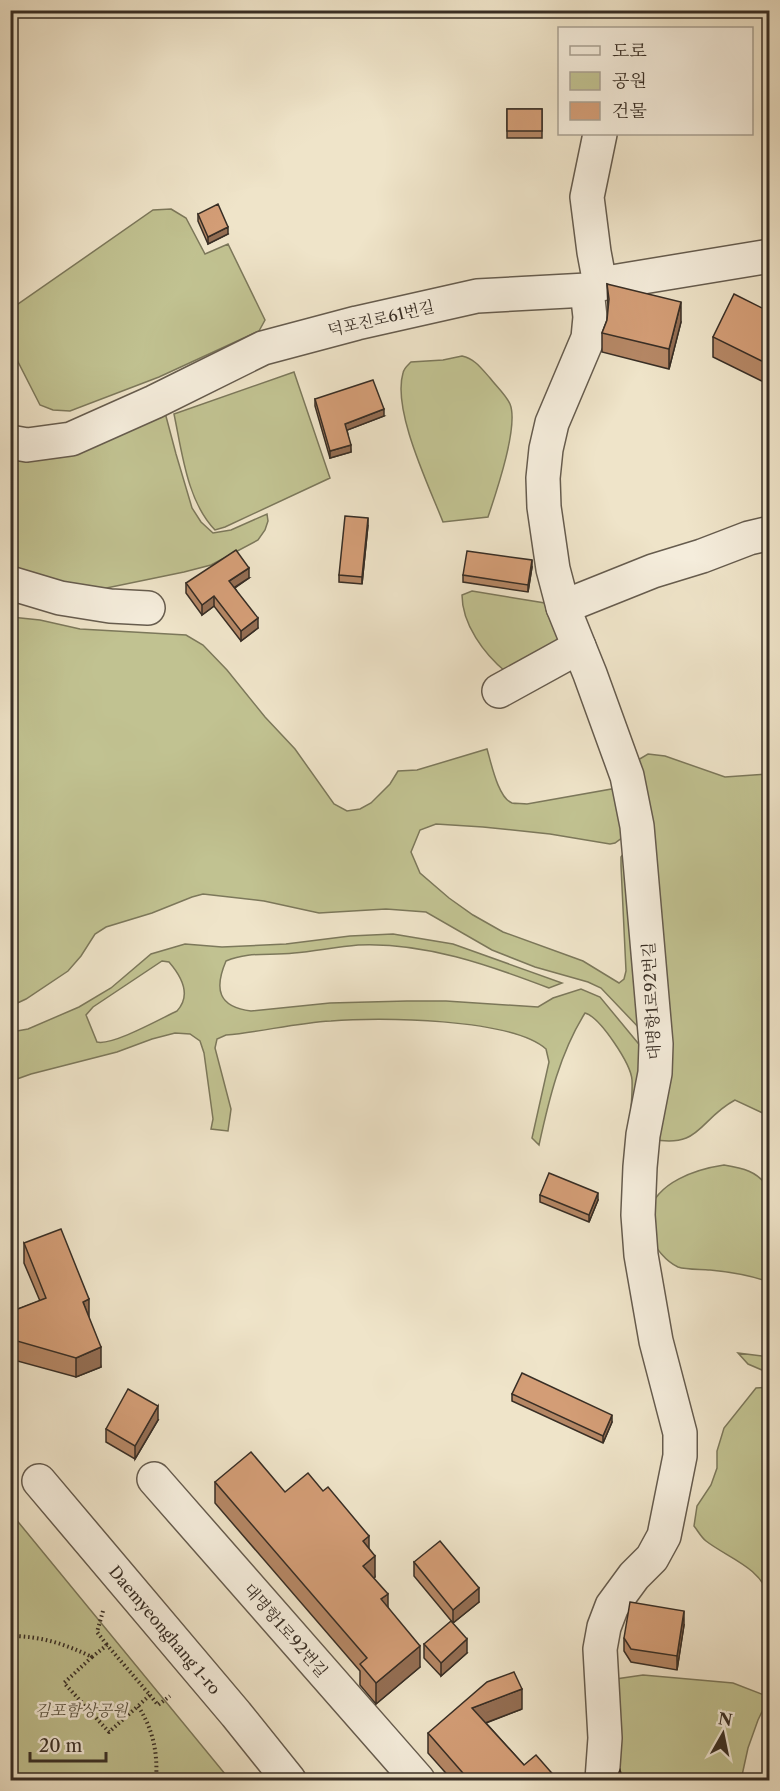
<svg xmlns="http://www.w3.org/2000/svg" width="780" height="1791" viewBox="0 0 780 1791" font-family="'Libre Caslon Text','Noto Serif KR',serif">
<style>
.green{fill:#c1c291;stroke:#7c785b;stroke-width:1.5;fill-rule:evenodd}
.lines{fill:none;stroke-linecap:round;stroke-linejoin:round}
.minor-casing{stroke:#665c4e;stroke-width:36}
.path{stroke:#382e25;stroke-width:4;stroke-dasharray:1.5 3;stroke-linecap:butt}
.minor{stroke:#f5eddc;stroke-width:33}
.wall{fill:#b58765;stroke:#382e25;stroke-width:1.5}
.shaded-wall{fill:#946e53;stroke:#382e25;stroke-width:1.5}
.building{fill:#d39d76;stroke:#382e25;stroke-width:1.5}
.labels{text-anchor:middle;stroke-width:5;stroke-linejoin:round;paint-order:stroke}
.street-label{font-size:16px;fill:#382e25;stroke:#f5eddc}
.park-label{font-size:16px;font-style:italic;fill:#5a5340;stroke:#f5eddc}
</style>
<rect width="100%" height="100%" fill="#efe4c9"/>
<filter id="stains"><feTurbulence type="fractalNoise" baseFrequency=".00333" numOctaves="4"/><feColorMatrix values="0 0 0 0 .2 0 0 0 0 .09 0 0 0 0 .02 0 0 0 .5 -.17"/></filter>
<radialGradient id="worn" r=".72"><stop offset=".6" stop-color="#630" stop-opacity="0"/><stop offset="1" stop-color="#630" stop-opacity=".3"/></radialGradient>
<path class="green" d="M 171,209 L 186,218 L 205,254 L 228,244 L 265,320 L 259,331 L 159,377 L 70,411 L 53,410 L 40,405 L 11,348 L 11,309 L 153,210 Z
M 462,356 C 475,359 481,368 490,378 C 496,386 506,395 510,404 C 519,426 496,493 488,517 L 443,522 C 429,486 392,410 403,373 C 404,368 408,365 411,362 L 443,360 Z
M 294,372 L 330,478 L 225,527 L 215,530 C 187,501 182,452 174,414 Z
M 163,405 L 176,454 L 192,508 L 201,522 L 213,533 L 231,530 L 267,514 L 268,521 L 265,530 L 258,540 L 211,565 L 184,572 L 92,591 L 11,576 L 10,453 Z
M 472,591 L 551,604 L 560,640 L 506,672 C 484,654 462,624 462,595 Z
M 11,617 L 40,620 L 80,629 L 186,635 L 203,645 L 227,670 L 265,717 L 295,749 L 334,804 L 347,811 L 360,809 L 371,803 L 390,784 L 398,771 L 417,770 L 487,749 C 491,762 498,798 512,803 C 516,804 523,803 527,804 L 623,787 L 623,837 L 615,843 L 610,844 L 550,834 L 483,827 L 436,824 L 420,830 L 411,852 L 420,873 L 449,898 L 473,915 L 503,932 L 583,961 L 619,983 L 624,979 L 626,971 L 621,866 L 621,857 L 624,853 L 641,1030 L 601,988 L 588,982 L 535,967 L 492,950 L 426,912 L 386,909 L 319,913 L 264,901 L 203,894 L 192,897 L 152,913 L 106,927 L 95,934 L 81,956 L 68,971 L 26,999 L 11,1006 Z
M 648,754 L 665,756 L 725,777 L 769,774 L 769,1116 L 735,1100 C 698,1120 701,1149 651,1139 L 638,760 Z
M 393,934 L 453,944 L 562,983 L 549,988 C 489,965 424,942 358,945 C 336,947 315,951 294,953 C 270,956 249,951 226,961 C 214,989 218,1007 251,1011 L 330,1003 L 407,1001 L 446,1001 L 538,1007 L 553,998 L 581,989 L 600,997 L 647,1054 L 629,1141 C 629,1121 633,1099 632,1080 C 631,1064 600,1017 585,1013 C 560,1053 549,1099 539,1145 L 532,1138 L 549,1062 L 546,1049 C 511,1018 378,1017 331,1021 C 295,1023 261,1032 226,1035 L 217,1039 L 215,1048 L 231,1109 L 228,1131 L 211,1129 L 213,1119 L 204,1053 L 200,1041 L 190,1034 L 175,1033 L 152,1039 L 117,1052 L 31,1074 L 17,1079 L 11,1085 L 11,1028 L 17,1031 L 28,1029 L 79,1007 L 111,988 L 151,954 L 185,944 L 222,947 L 286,944 L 350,936 ZM 162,961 L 169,962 C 182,977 192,995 177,1011 C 160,1019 112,1046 97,1042 L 86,1015 L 93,1007 Z
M 724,1165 C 742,1168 758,1171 768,1188 C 772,1195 769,1268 769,1282 C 750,1275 731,1272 710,1270 C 701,1269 687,1270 678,1267 C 667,1262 653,1247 652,1236 C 651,1229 648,1219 649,1213 C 656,1182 697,1169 724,1165 Z
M 738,1353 L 769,1357 L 769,1373 L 748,1364 Z
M 769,1387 L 770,1387 L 769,1596 C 760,1567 728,1558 706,1541 C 701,1537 698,1531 694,1526 L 697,1506 L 711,1485 L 717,1468 L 717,1451 L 724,1428 L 756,1388 Z
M 10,1512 L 230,1780 L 11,1780 Z
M 643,1675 L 733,1683 L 769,1697 L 758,1720 L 748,1748 L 741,1780 L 608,1780 L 609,1680 Z"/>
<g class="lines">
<defs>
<g id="minor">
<path d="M 600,134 L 587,197 L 594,252 L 600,284"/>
<path d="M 587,290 L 590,317 L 588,338 L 552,423 L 546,449 L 543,478 L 544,507 L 553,569 L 563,607 L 590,674 L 627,776 L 637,826 L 656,1044 L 655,1073 L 643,1135 L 640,1167 L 638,1215 L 641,1255 L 656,1341 L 680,1433 L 680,1456 L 664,1536 L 652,1558 L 634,1576 L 612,1606 L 604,1627 L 600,1649 L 605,1738 L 602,1780"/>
<path d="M 10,442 L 27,445 L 71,439 L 154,402 L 263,348 L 357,323 L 477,296 L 587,290 L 600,284 L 770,256"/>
<path d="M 10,583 L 60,598 L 110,606 L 148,608"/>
<path d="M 563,607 L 653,571 L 702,556 L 749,538 L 770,533"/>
<path d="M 499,691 L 579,647"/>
<path d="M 154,1479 L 418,1780"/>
<path id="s1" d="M 39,1481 L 236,1714 L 289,1780"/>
</g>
</defs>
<use href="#minor" class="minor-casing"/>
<path class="path" d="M 103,1611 L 97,1632 L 107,1645
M 10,1636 C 41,1636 65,1644 92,1657 L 64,1683 L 109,1732 L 138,1706 C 153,1729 158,1753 156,1780
M 92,1657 L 107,1645 L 150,1695 L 138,1706
M 150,1695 L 158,1705 L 170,1696"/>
<use href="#minor" class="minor"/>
</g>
<path class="wall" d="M 509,10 L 519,10 L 519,13 Z
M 507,109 L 542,109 L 542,138 L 507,138 Z
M 198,214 L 228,234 L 208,244 L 198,221 Z
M 607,284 L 681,322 L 669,369 L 602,352 L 602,333 L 607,320 L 608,308 Z
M 770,312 L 770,385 L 713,357 L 713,337 Z
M 315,399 L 384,416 L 347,430 L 351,452 L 330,458 L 315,406 Z
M 368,525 L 362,584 L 339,582 L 339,575 Z
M 532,567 L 528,592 L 463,582 L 463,575 Z
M 249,578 L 235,588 L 258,628 L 241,641 L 214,606 L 202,615 L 186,593 L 186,583 Z
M 540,1195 L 598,1200 L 589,1222 L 540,1202 Z
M 24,1243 L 89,1318 L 101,1367 L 76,1377 L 10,1359 L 10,1312 L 40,1301 L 24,1263 Z
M 512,1394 L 612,1422 L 603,1443 L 512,1401 Z
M 158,1420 L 135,1459 L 106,1442 L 106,1429 Z
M 215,1482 L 285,1492 L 323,1491 L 369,1549 L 375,1577 L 374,1578 L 388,1607 L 420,1667 L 376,1704 L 360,1685 L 360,1671 L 215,1503 Z
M 414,1562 L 479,1602 L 453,1623 L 414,1576 Z
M 684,1625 L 677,1670 L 631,1662 L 624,1651 L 624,1638 Z
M 424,1644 L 467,1653 L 441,1676 L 424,1658 Z
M 522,1709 L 486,1723 L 524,1765 L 557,1780 L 452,1780 L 428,1753 L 428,1733 Z"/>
<path class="shaded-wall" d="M 228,227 L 228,234 L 208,244 L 208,237 Z
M 681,302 L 681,322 L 669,369 L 669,349 Z
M 384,409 L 384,416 L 345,431 L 345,424 Z
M 351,445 L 351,452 L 330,458 L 330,451 Z
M 368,518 L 368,525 L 362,584 L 362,577 Z
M 532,560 L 532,567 L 528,592 L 528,585 Z
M 249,568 L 249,578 L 229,591 L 229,581 Z
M 214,596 L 214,606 L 202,615 L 202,605 Z
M 258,618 L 258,628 L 241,641 L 241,631 Z
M 598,1193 L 598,1200 L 589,1222 L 589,1215 Z
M 89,1299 L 89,1319 L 83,1302 Z
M 101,1347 L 101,1367 L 76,1377 L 76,1358 Z
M 158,1406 L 158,1420 L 135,1459 L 135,1446 Z
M 612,1415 L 612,1422 L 603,1443 L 603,1436 Z
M 369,1536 L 369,1557 L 363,1541 Z
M 375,1556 L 375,1577 L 363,1587 L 363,1566 Z
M 479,1588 L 479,1602 L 453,1623 L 453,1610 Z
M 388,1594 L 388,1615 L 381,1599 Z
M 684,1611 L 684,1625 L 677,1670 L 677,1656 Z
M 467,1639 L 467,1653 L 441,1676 L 441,1663 Z
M 420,1646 L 420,1667 L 376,1704 L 376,1683 Z
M 522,1689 L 522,1709 L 472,1728 L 472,1708 Z"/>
<path class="building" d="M 507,109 L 542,109 L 542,131 L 507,131 Z
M 218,204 L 228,227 L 208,237 L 198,214 Z
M 607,284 L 681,302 L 669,349 L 602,333 L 607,320 L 609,299 Z
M 734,294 L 770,312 L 770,365 L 713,337 Z
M 373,380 L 384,409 L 345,424 L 351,445 L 330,451 L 315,399 Z
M 345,516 L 368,518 L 362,577 L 339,575 Z
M 236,550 L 249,568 L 229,581 L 258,618 L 241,631 L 214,596 L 202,605 L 186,583 Z
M 467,551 L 532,560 L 528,585 L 463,575 Z
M 549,1173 L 598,1193 L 589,1215 L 540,1195 Z
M 61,1229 L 89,1299 L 83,1302 L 101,1347 L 76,1358 L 10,1339 L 10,1312 L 46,1298 L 24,1243 Z
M 522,1373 L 612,1415 L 603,1436 L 512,1394 Z
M 128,1389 L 158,1406 L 135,1446 L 106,1429 Z
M 251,1452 L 285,1492 L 308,1473 L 323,1491 L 328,1487 L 369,1536 L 363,1541 L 375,1556 L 363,1566 L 388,1594 L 381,1599 L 420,1646 L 376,1683 L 360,1664 L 367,1658 L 215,1482 Z
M 440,1541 L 479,1588 L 453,1610 L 414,1562 Z
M 630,1602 L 684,1611 L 677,1656 L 631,1649 L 624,1638 Z
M 451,1621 L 467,1639 L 441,1663 L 424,1644 Z
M 514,1672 L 522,1689 L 472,1708 L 524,1765 L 536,1755 L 557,1779 L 556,1780 L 469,1780 L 428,1733 L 487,1682 Z
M 620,1770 L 623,1780 L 613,1780 L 617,1777 Z"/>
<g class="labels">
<g class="street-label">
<text transform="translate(381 318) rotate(-13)" y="6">덕포진로61번길</text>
<text transform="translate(651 1001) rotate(-93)" y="6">대명항1로92번길</text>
<text dy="6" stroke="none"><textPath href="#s1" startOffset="195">Daemyeonghang 1-ro</textPath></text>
<text transform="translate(286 1630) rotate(49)" y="6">대명항1로92번길</text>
</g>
<g class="park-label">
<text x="81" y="1716">김포함상공원</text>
</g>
</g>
<rect width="780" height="1791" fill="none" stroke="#efe4c9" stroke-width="36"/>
<rect x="12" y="12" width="756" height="1767" fill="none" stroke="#382e25" stroke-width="3"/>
<rect x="18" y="18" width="744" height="1755" fill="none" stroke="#382e25" stroke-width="1.5"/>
<rect x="558" y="27" width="195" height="108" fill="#f5eddc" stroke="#a9a193" stroke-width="1.5"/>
<rect x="570" y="46" width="30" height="9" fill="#f5eddc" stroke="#a9a193" stroke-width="1.5"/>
<text x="612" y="57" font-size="18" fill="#382e25">도로</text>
<rect x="570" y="72" width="30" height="18" fill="#c1c291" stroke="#a9a193" stroke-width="1.5"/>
<text x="612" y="87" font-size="18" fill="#382e25">공원</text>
<rect x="570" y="102" width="30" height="18" fill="#d39d76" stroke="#a9a193" stroke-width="1.5"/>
<text x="612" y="117" font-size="18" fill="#382e25">건물</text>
<g transform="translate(723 1734) rotate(9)" stroke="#f5eddc" stroke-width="4.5" paint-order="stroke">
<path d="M0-4.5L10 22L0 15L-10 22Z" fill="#382e25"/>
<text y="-9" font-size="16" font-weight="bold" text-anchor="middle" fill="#382e25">N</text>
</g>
<path d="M30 1752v9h76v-9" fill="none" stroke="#382e25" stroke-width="3"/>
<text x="39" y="1752" font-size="18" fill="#382e25" stroke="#f5eddc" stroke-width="4.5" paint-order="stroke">20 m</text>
<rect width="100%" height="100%" filter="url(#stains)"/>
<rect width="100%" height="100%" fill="url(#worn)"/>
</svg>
